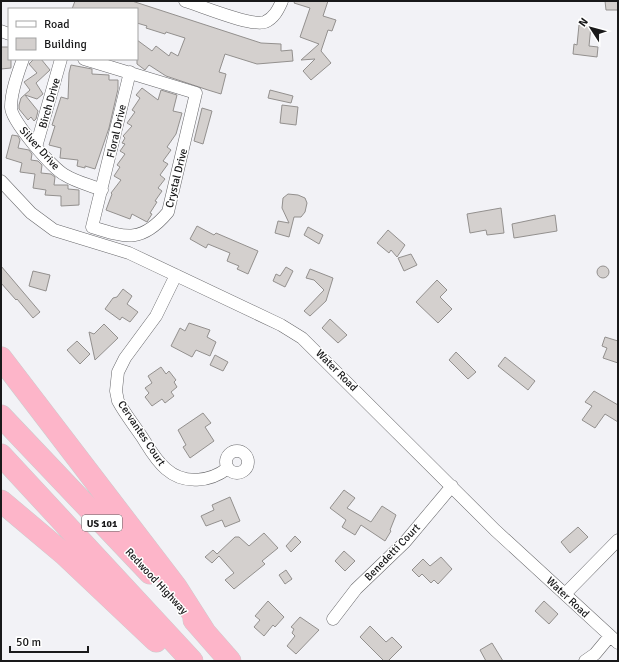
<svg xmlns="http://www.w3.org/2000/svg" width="619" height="662" viewBox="0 0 619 662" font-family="Signika,sans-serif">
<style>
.building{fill:#d4d0ce;stroke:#93908e}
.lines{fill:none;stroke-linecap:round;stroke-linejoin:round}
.minor-casing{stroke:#68686b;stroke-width:13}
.motorway-casing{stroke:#cccccd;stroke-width:23}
.minor{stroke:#fff;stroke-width:12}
.motorway{stroke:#fdb5c9;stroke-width:22}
.labels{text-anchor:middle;stroke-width:3;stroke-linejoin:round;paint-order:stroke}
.shield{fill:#fff;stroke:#5e5e5f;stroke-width:1}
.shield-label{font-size:10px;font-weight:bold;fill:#19191a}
.street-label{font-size:11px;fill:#19191a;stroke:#fff}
</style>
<rect width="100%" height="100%" fill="#f2f2f6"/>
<path class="building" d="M 75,1 L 132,1 L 261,43 L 281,44 L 281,51 L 292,50 L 293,61 L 257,64 L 225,54 L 219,72 L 226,74 L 221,94 L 208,90 L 166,76 L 149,65 L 145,70 L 137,64 L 137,40 L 152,51 L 156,46 L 169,56 L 171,52 L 178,56 L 185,38 L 166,32 L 165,34 L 146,28 L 147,26 L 137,23 L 137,9 L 72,9 Z
M 295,1 L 328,1 L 323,16 L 336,20 L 332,31 L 328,30 L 321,51 L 331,63 L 311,80 L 303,71 L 315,59 L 301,60 L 319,44 L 300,37 L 310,8 L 294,3 Z
M 605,1 L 618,1 L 618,10 L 606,10 Z
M 579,25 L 591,26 L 589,46 L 598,47 L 597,57 L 573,54 L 574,44 L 577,45 Z
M 1,47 L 9,47 L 9,59 L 11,59 L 11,68 L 1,69 Z
M 34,59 L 41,59 L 50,70 L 36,83 L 43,94 L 37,99 L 25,95 L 38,111 L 36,119 L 34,121 L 31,117 L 28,120 L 19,109 L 19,105 L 21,98 L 30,90 L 24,82 L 37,73 L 29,64 Z
M 71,65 L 92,69 L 92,74 L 109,75 L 109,80 L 118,80 L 118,89 L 109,128 L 95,169 L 85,166 L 85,168 L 77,166 L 78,160 L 60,158 L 61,148 L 49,145 L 55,126 L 52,125 L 61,97 L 68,99 L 69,73 Z
M 142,88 L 158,100 L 161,90 L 177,95 L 173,111 L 182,113 L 176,134 L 167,147 L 171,150 L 163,161 L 168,164 L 160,175 L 165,179 L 158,188 L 162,191 L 155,201 L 157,202 L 150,213 L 152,214 L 147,222 L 132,214 L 130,219 L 106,210 L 112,194 L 111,193 L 121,180 L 114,176 L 120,167 L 117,165 L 125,154 L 120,151 L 125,144 L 122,143 L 125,138 L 123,136 L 132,126 L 127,123 L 135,112 L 132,110 L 140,98 L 136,95 Z
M 270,90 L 293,96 L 291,103 L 268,98 Z
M 282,105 L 298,107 L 296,125 L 280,123 Z
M 202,108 L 212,111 L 203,144 L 194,141 Z
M 12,135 L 18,136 L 20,140 L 18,148 L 29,150 L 32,154 L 31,160 L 38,161 L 42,165 L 41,173 L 51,174 L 55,177 L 54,185 L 68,185 L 68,189 L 79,190 L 79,205 L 61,206 L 61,196 L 45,195 L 46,190 L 33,188 L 35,174 L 20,172 L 22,163 L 6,158 Z
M 288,194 L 298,195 L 305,198 L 307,203 L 305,212 L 301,217 L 294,217 L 289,237 L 275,233 L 278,221 L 289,223 L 282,208 L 283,198 Z
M 501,208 L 504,233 L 487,235 L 486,230 L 470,233 L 467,214 Z
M 555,215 L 557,231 L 514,238 L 512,224 Z
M 197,226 L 214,235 L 216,233 L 258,251 L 248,274 L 237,269 L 239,266 L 227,261 L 230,253 L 208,244 L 206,248 L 190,239 Z
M 308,227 L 323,235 L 319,244 L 304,235 Z
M 388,230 L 405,245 L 397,257 L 391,250 L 389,253 L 377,243 Z
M 411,254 L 417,265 L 404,271 L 398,258 Z
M 1,266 L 40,312 L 33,318 L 17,299 L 16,300 L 1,283 Z
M597 272a6 6 0 1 1 12 0a6 6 0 1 1-12 0Z
M 286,267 L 293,271 L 285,287 L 273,281 L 276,274 L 280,276 Z
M 310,269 L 333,278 L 326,301 L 310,316 L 304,311 L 324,290 L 314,280 L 306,278 Z
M 33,271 L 50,275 L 46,291 L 29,286 Z
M 437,280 L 447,290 L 440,297 L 452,309 L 438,323 L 416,302 Z
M 123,289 L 132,296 L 127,304 L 138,312 L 130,322 L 122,317 L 120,320 L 105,309 L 113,298 L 117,297 Z
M 330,319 L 347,335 L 338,343 L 322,328 Z
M 189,323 L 210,330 L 207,337 L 216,342 L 210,356 L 196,350 L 192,357 L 171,346 L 180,328 L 185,331 Z
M 104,324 L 118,338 L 95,360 L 89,332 L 94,334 Z
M 605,337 L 618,341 L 618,363 L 603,358 L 607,348 L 602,346 Z
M 77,341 L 90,354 L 80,364 L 67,350 Z
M 456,352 L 476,372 L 468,379 L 449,360 Z
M 215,355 L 228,362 L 223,371 L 210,365 Z
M 505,357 L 535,381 L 528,390 L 498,366 Z
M 161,367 L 166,374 L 169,371 L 176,380 L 174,382 L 177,387 L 171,392 L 174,396 L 165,403 L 162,399 L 152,406 L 145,397 L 149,393 L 145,388 L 152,383 L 148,376 Z
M 594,391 L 618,405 L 618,422 L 605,414 L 595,428 L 582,420 L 592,406 L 585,402 Z
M 203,413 L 211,423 L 205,427 L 214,441 L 190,458 L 183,447 L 186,445 L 178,430 Z
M 344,490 L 355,498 L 347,508 L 371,522 L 382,506 L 396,515 L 390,530 L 391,531 L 385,541 L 361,525 L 355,535 L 342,527 L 346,520 L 330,508 Z
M 230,497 L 240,521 L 225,527 L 222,520 L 206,526 L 201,516 L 214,510 L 212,505 Z
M 578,527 L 588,537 L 570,553 L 561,542 Z
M 264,533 L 278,548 L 262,561 L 265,564 L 234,589 L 225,580 L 234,573 L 219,556 L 212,563 L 205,557 L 213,550 L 217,554 L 235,537 L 239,537 L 249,546 Z
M 295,536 L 301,542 L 291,552 L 286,546 Z
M 344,551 L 355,561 L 345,571 L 335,561 Z
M 441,557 L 452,569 L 438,584 L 434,580 L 431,583 L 422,574 L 419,577 L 412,570 L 423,559 L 430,566 Z
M 286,570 L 292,579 L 285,584 L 279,575 Z
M 268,601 L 284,617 L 275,627 L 273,625 L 264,636 L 254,627 L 260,620 L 255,616 Z
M 544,601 L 558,614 L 549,624 L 535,611 Z
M 300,617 L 319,630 L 296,654 L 287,646 L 295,636 L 292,633 L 294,629 L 291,627 Z
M 370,626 L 386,642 L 392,637 L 402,647 L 388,661 L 384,661 L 360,637 Z
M 492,643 L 503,661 L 486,661 L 480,650 Z"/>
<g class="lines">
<defs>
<path id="minor" d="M 185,1 C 202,6 251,27 265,22 C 274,18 278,10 282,1
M 1,31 L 9,34
M 23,59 C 18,73 11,91 11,107 C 10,120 53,169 65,175 C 76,182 90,185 102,190
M 84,59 L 196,93 L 168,212 C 142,243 127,238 92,227 L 130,72
M 36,147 L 61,59
M 1,181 L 31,213 L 54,230 L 129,253 L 281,325 L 302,338 L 495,530 L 618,643
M 176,275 L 156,316 L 125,358 L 118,372 L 116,391 L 118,401 C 125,414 134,425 142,437 C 149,448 156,461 166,469 C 184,485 210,482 228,468
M226 462a11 11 0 1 1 22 0a11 11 0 1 1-22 0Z
M 565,594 L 618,540
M 333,619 L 356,589 L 405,542 L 452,486
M 585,661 L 595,654 L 610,636"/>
<path id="motorway" d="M 1,358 L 176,587 L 204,631
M 1,416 L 150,573
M 1,455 L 192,661
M 1,501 L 64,554 L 156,641
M 194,620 L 230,661"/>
</defs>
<use href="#minor" class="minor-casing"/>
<use href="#motorway" class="motorway-casing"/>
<use href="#minor" class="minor"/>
<use href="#motorway" class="motorway"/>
</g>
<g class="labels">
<rect class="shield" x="82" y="515" width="40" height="16" rx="3"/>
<g class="shield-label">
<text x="102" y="527">US 101</text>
</g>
<g class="street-label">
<text transform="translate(49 103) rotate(-74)" y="4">Birch Drive</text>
<text transform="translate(116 131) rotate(-77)" y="4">Floral Drive</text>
<text transform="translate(40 148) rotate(48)" y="4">Silver Drive</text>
<text transform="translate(176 178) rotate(-76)" y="4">Crystal Drive</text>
<text transform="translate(337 370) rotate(45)" y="4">Water Road</text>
<text transform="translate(142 433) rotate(56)" y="4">Cervantes Court</text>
<text transform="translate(392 552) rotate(-46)" y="4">Benedetti Court</text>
<text transform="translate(157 581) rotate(47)" y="4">Redwood Highway</text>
<text transform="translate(568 597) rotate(43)" y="4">Water Road</text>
</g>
</g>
<rect width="619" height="662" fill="none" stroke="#19191a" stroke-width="4"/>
<rect x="8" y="8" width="130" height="52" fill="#ffffff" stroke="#a3a3a3"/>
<rect x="16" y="21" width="20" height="6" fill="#ffffff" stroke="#a3a3a3"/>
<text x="44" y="28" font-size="12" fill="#19191a">Road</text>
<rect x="16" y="38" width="20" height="12" fill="#d4d0ce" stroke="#a3a3a3"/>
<text x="44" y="48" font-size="12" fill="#19191a">Building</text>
<g transform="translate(591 28) rotate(306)" stroke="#ffffff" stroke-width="3" paint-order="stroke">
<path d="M0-3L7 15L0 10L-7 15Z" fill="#19191a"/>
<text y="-6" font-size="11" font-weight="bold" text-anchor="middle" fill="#19191a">N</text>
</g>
<path d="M10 646v6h78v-6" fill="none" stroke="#19191a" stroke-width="2"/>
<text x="16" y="646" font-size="12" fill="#19191a" stroke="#ffffff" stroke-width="3" paint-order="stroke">50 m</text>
</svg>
